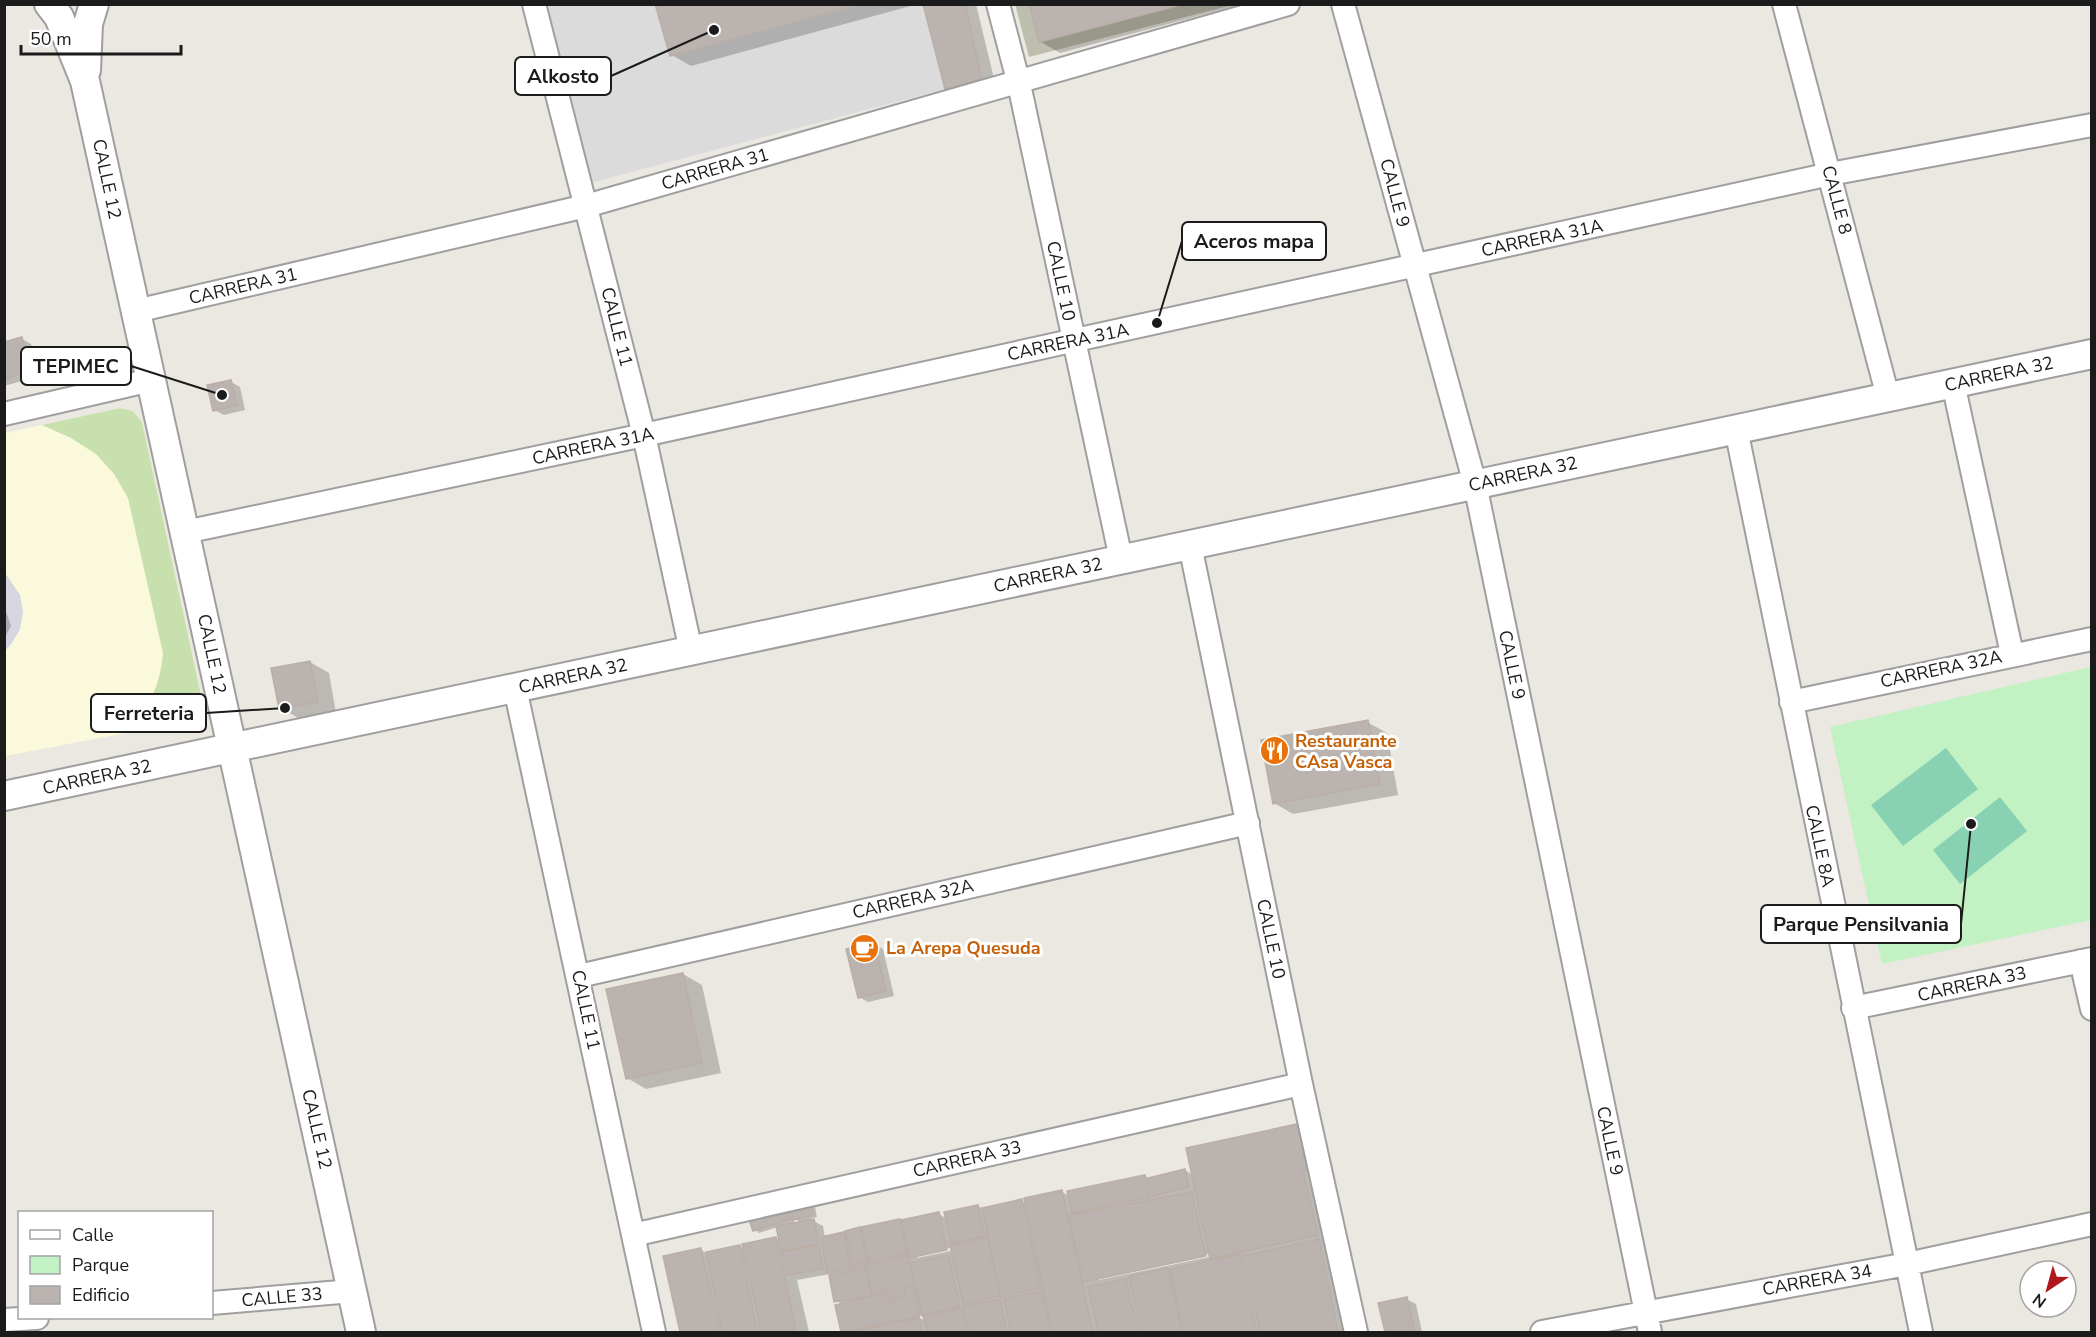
<svg xmlns="http://www.w3.org/2000/svg" width="2096" height="1337" viewBox="0 0 2096 1337" font-family="'Nunito Sans',sans-serif">
<style>
.education{fill:#faf9db}
.construction{fill:#bebeae}
.grass{fill:#c8e0ad}
.park{fill:#c2f1c4}
.pitch{fill:#88d2b3}
.parking{fill:#dbdbdb}
.plaza{fill:#d6d6e1}
.shadow{fill:#0003;fill-rule:evenodd}
.building{fill:#bbb3af;stroke:#bbaea6;stroke-width:1.5}
.lines{fill:none;stroke-linecap:round;stroke-linejoin:round}
.minor-casing{stroke:#9f9f9f;stroke-width:26}
.tertiary-casing{stroke:#9f9f9f;stroke-width:32}
.minor{stroke:#fff;stroke-width:22}
.tertiary{stroke:#fff;stroke-width:28}
.labels{text-anchor:middle;stroke-width:6;stroke-linejoin:round;paint-order:stroke}
.street-label{font-size:18px;fill:#1b1b1b;stroke:#fff}
.food-label{font-size:18px;font-weight:bold;fill:#c56008;stroke:#fff;text-anchor:start}
.leader{fill:none;stroke:#1b1b1b;stroke-width:2}
.callout-dot{fill:#1b1b1b;stroke:#fff;stroke-width:2}
.callout{fill:#fff;stroke:#1b1b1b;stroke-width:2}
.callout-label{font-size:20px;text-anchor:middle;font-weight:bold;fill:#1b1b1b}
</style>
<rect width="100%" height="100%" fill="#ebe8e1"/>
<path class="education" d="M 120,408 L 133,411 L 142,422 L 202,700 L 198,714 L 184,722 L 5,756 L 5,433 Z"/>
<path class="construction" d="M 1015,4 L 1232,5 L 1029,57 Z"/>
<path class="grass" d="M 120,408 L 133,411 L 142,422 L 202,700 L 198,714 L 192,719 L 126,733 C 149,708 160,687 163,653 L 128,498 L 114,474 L 96,454 L 71,438 L 42,425 Z"/>
<path class="park" d="M 2091,667 L 2091,920 L 1882,964 L 1830,727 Z"/>
<path class="pitch" d="M 1946,748 L 1978,789 L 1903,846 L 1871,805 Z
M 2000,797 L 2027,831 L 1960,884 L 1933,850 Z"/>
<path class="parking" d="M 545,5 L 655,5 L 671,56 L 861,5 L 923,5 L 945,89 L 590,183 Z"/>
<path class="plaza" d="M 5,573 L 20,595 L 23,612 L 20,629 L 12,643 L 5,651 Z"/>
<path class="shadow" d="M 657,4 L 918,4 L 691,66 L 672,55 Z
M 924,4 L 976,4 L 996,87 L 960,96 L 946,88 Z
M 1031,4 L 1243,4 L 1060,53 L 1041,42 Z
M 22,339 L 31,344 L 40,376 L 4,386 L 4,343 Z
M 231,382 L 240,387 L 245,410 L 224,415 L 214,410 Z
M 4,606 L 11,626 L 4,639 Z
M 310,662 L 329,673 L 336,713 L 300,719 L 281,708 Z
M 1367,722 L 1387,733 L 1398,795 L 1293,814 L 1274,803 Z
M 874,944 L 883,949 L 894,996 L 868,1002 L 859,997 Z
M 683,974 L 702,985 L 721,1073 L 646,1089 L 627,1078 Z
M 1297,1126 L 1316,1137 L 1354,1332 L 844,1332 L 842,1331 L 842,1304 L 836,1301 L 830,1274 L 797,1280 L 809,1332 L 682,1332 L 665,1257 L 700,1250 L 707,1253 L 740,1247 L 744,1250 L 776,1239 L 781,1241 L 778,1227 L 759,1233 L 755,1230 L 787,1209 L 793,1213 L 811,1205 L 815,1207 L 817,1217 L 810,1219 L 823,1226 L 825,1238 L 844,1234 L 848,1236 L 847,1232 L 899,1221 L 903,1223 L 939,1214 L 947,1219 L 978,1206 L 983,1209 L 1022,1201 L 1026,1204 L 1062,1192 L 1069,1196 L 1145,1176 L 1150,1179 L 1185,1170 L 1193,1175 ZM 793,1218 L 802,1223 L 795,1224 ZM 954,1247 L 955,1250 L 917,1258 L 917,1255 ZM 1213,1253 L 1214,1256 L 1099,1280 L 1099,1277 ZM 914,1311 L 925,1317 L 925,1321 L 912,1313 Z
M 1406,1299 L 1416,1304 L 1422,1332 L 1386,1332 L 1380,1305 Z"/>
<path class="building" d="M 655,4 L 861,4 L 670,56 Z
M 923,4 L 965,4 L 982,79 L 945,89 Z
M 1029,4 L 1184,4 L 1039,42 Z
M 22,337 L 32,371 L 4,379 L 4,342 Z
M 231,380 L 237,405 L 213,411 L 207,385 Z
M 310,661 L 318,702 L 279,709 L 271,668 Z
M 1368,720 L 1380,784 L 1273,804 L 1261,740 Z
M 874,942 L 886,991 L 858,998 L 846,949 Z
M 683,973 L 702,1063 L 626,1079 L 606,989 Z
M 1297,1124 L 1307,1170 L 1303,1171 L 1318,1235 L 1210,1259 L 1186,1148 Z
M 1185,1169 L 1189,1187 L 1153,1196 L 1148,1178 Z
M 1145,1175 L 1150,1197 L 1072,1213 L 1067,1191 Z
M 1062,1190 L 1093,1332 L 1052,1332 L 1024,1198 Z
M 1192,1192 L 1206,1256 L 1083,1282 L 1069,1215 Z
M 1022,1199 L 1041,1288 L 1001,1297 L 982,1208 Z
M 811,1203 L 814,1215 L 793,1220 L 791,1208 Z
M 978,1205 L 985,1236 L 951,1243 L 944,1212 Z
M 787,1208 L 791,1219 L 753,1231 L 749,1220 Z
M 939,1212 L 947,1250 L 909,1258 L 901,1220 Z
M 814,1219 L 819,1244 L 781,1251 L 776,1226 Z
M 900,1219 L 907,1254 L 869,1262 L 861,1227 Z
M 860,1227 L 868,1262 L 853,1265 L 845,1231 Z
M 844,1232 L 851,1269 L 827,1273 L 821,1237 Z
M 776,1237 L 796,1329 L 761,1332 L 742,1244 Z
M 987,1237 L 1000,1296 L 963,1304 L 950,1245 Z
M 1319,1239 L 1338,1332 L 1260,1332 L 1243,1256 Z
M 740,1245 L 757,1332 L 722,1332 L 706,1252 Z
M 819,1245 L 823,1269 L 787,1275 L 782,1252 Z
M 701,1248 L 720,1332 L 680,1332 L 663,1256 Z
M 1240,1254 L 1257,1332 L 1183,1332 L 1170,1269 Z
M 949,1255 L 960,1307 L 922,1315 L 910,1263 Z
M 908,1256 L 915,1286 L 904,1289 L 905,1296 L 891,1299 L 890,1290 L 872,1294 L 866,1265 Z
M 865,1265 L 871,1296 L 834,1302 L 829,1275 L 852,1271 L 852,1268 Z
M 1168,1268 L 1182,1332 L 1141,1332 L 1129,1276 Z
M 1126,1279 L 1138,1332 L 1098,1332 L 1088,1287 Z
M 914,1287 L 920,1316 L 896,1321 L 891,1300 L 906,1297 L 904,1289 Z
M 1042,1291 L 1051,1332 L 1011,1332 L 1004,1299 Z
M 887,1293 L 893,1321 L 841,1332 L 835,1305 Z
M 1407,1297 L 1415,1332 L 1385,1332 L 1378,1303 Z
M 1000,1299 L 1007,1332 L 969,1332 L 963,1306 Z
M 961,1308 L 967,1332 L 927,1332 L 923,1316 Z
M 919,1318 L 922,1332 L 848,1332 Z"/>
<g class="lines">
<defs>
<path id="minor" d="M 534,4 L 644,435 L 691,651
M 998,4 L 1019,84 L 1121,559
M 1343,4 L 1475,484 L 1650,1332
M 1784,4 L 1888,397
M 136,311 L 586,206 L 1288,4
M 1953,383 L 2012,654
M 4,414 L 151,380
M 1736,429 L 1921,1332
M 185,532 L 644,435 L 1830,174 L 2092,125
M 1190,545 L 1301,1084 L 1356,1332
M 515,688 L 654,1332
M 1791,702 L 2092,639
M 2081,961 L 2092,1009
M 579,976 L 1248,823
M 1853,1008 L 2092,959
M 633,1235 L 1301,1084
M 212,1303 L 352,1291
M 4,1320 L 37,1318
M 1542,1332 L 1907,1264 L 2092,1224"/>
<path id="tertiary" d="M 49,4 L 59,17 L 85,81 L 361,1332
M 86,70 L 88,24 L 94,4
M 4,796 L 2092,354"/>
</defs>
<use href="#minor" class="minor-casing"/>
<use href="#tertiary" class="tertiary-casing"/>
<use href="#minor" class="minor"/>
<use href="#tertiary" class="tertiary"/>
</g>
<defs>
<symbol id="restaurant-disc" viewBox="-11 -11 22 22"><circle r="9.5" fill="#e8710a" stroke="#fff"/><path d="M-5-6h1v4h1v-4h1v4h1v-4h1v5L-1.5 .5V6h-2V.5L-5-1ZM5-6V6H3V1.5H1.5Q1.5-4 5-6Z" fill="#fff"/></symbol>
<symbol id="cafe-disc" viewBox="-11 -11 22 22"><circle r="9.5" fill="#e8710a" stroke="#fff"/><path d="M-5.5-4.5H6V0H3Q3 3.5 0 3.5H-2.5Q-5.5 3.5-5.5 0ZM3-3.2v2h1.7v-2ZM-6 4.5H4V6H-6Z" fill="#fff"/></symbol>
</defs>
<g fill-rule="evenodd">
<use href="#restaurant-disc" x="1258" y="734" width="33" height="33"/>
<use href="#cafe-disc" x="848" y="932" width="33" height="33"/>
</g>
<g class="labels">
<g class="street-label">
<text transform="translate(715 169) rotate(-16)" y="6">CARRERA 31</text>
<text transform="translate(107 179) rotate(78)" y="6">CALLE 12</text>
<text transform="translate(1395 193) rotate(75)" y="6">CALLE 9</text>
<text transform="translate(1837 200) rotate(75)" y="6">CALLE 8</text>
<text transform="translate(1542 238) rotate(-12)" y="6">CARRERA 31A</text>
<text transform="translate(1061 281) rotate(78)" y="6">CALLE 10</text>
<text transform="translate(243 286) rotate(-13)" y="6">CARRERA 31</text>
<text transform="translate(617 327) rotate(76)" y="6">CALLE 11</text>
<text transform="translate(1068 342) rotate(-12)" y="6">CARRERA 31A</text>
<text transform="translate(1999 374) rotate(-12)" y="6">CARRERA 32</text>
<text transform="translate(593 446) rotate(-12)" y="6">CARRERA 31A</text>
<text transform="translate(1523 474) rotate(-12)" y="6">CARRERA 32</text>
<text transform="translate(1048 575) rotate(-12)" y="6">CARRERA 32</text>
<text transform="translate(212 654) rotate(78)" y="6">CALLE 12</text>
<text transform="translate(1512 665) rotate(78)" y="6">CALLE 9</text>
<text transform="translate(1941 669) rotate(-12)" y="6">CARRERA 32A</text>
<text transform="translate(573 676) rotate(-12)" y="6">CARRERA 32</text>
<text transform="translate(97 777) rotate(-12)" y="6">CARRERA 32</text>
<text transform="translate(1820 846) rotate(78)" y="6">CALLE 8A</text>
<text transform="translate(913 899) rotate(-13)" y="6">CARRERA 32A</text>
<text transform="translate(1271 939) rotate(78)" y="6">CALLE 10</text>
<text transform="translate(1972 984) rotate(-12)" y="6">CARRERA 33</text>
<text transform="translate(586 1010) rotate(78)" y="6">CALLE 11</text>
<text transform="translate(317 1129) rotate(77)" y="6">CALLE 12</text>
<text transform="translate(1610 1141) rotate(78)" y="6">CALLE 9</text>
<text transform="translate(967 1159) rotate(-13)" y="6">CARRERA 33</text>
<text transform="translate(1817 1280) rotate(-10)" y="6">CARRERA 34</text>
<text transform="translate(282 1297) rotate(-5)" y="6">CALLE 33</text>
</g>
<g class="food-label">
<text x="1295" y="747">Restaurante<tspan x="1295" dy="21">CAsa Vasca</tspan></text>
<text x="886" y="954">La Arepa Quesuda</text>
</g>
</g>
<path class="leader" d="M714 30L611 76M1157 323L1182 241M222 395L131 366M285 708L206 713M1971 824L1961 924"/>
<g class="callout-dot">
<circle cx="714" cy="30" r="6"/>
<circle cx="1157" cy="323" r="6"/>
<circle cx="222" cy="395" r="6"/>
<circle cx="285" cy="708" r="6"/>
<circle cx="1971" cy="824" r="6"/>
</g>
<g class="callout">
<rect x="515" y="57" width="96" height="38" rx="6"/>
<rect x="1182" y="222" width="144" height="38" rx="6"/>
<rect x="21" y="347" width="110" height="38" rx="6"/>
<rect x="91" y="694" width="115" height="38" rx="6"/>
<rect x="1761" y="905" width="200" height="38" rx="6"/>
</g>
<g class="callout-label">
<text x="563" y="83">Alkosto</text>
<text x="1254" y="248">Aceros mapa</text>
<text x="76" y="373">TEPIMEC</text>
<text x="149" y="720">Ferreteria</text>
<text x="1861" y="931">Parque Pensilvania</text>
</g>
<rect width="2096" height="1337" fill="none" stroke="#1b1b1b" stroke-width="12"/>
<rect x="18" y="1211" width="195" height="108" fill="#ffffff" stroke="#a4a4a4" stroke-width="1.5"/>
<rect x="30" y="1230" width="30" height="9" fill="#ffffff" stroke="#a4a4a4" stroke-width="1.5"/>
<text x="72" y="1241" font-size="18" fill="#1b1b1b">Calle</text>
<rect x="30" y="1256" width="30" height="18" fill="#c2f1c4" stroke="#a4a4a4" stroke-width="1.5"/>
<text x="72" y="1271" font-size="18" fill="#1b1b1b">Parque</text>
<rect x="30" y="1286" width="30" height="18" fill="#bbb3af" stroke="#a4a4a4" stroke-width="1.5"/>
<text x="72" y="1301" font-size="18" fill="#1b1b1b">Edificio</text>
<g transform="translate(2048 1289) rotate(216)"><circle r="28" fill="#ffffff" stroke="#a4a4a4" stroke-width="1.5"/>
<path d="M0-4.5L10 22L0 15L-10 22Z" fill="#ae181d"/>
<text y="-9" font-size="16" font-weight="bold" text-anchor="middle" fill="#1b1b1b">N</text>
</g>
<path d="M21 45v9h160v-9" fill="none" stroke="#1b1b1b" stroke-width="3"/>
<text x="30" y="45" font-size="18" fill="#1b1b1b" stroke="#ffffff" stroke-width="4.5" paint-order="stroke">50 m</text>
</svg>
